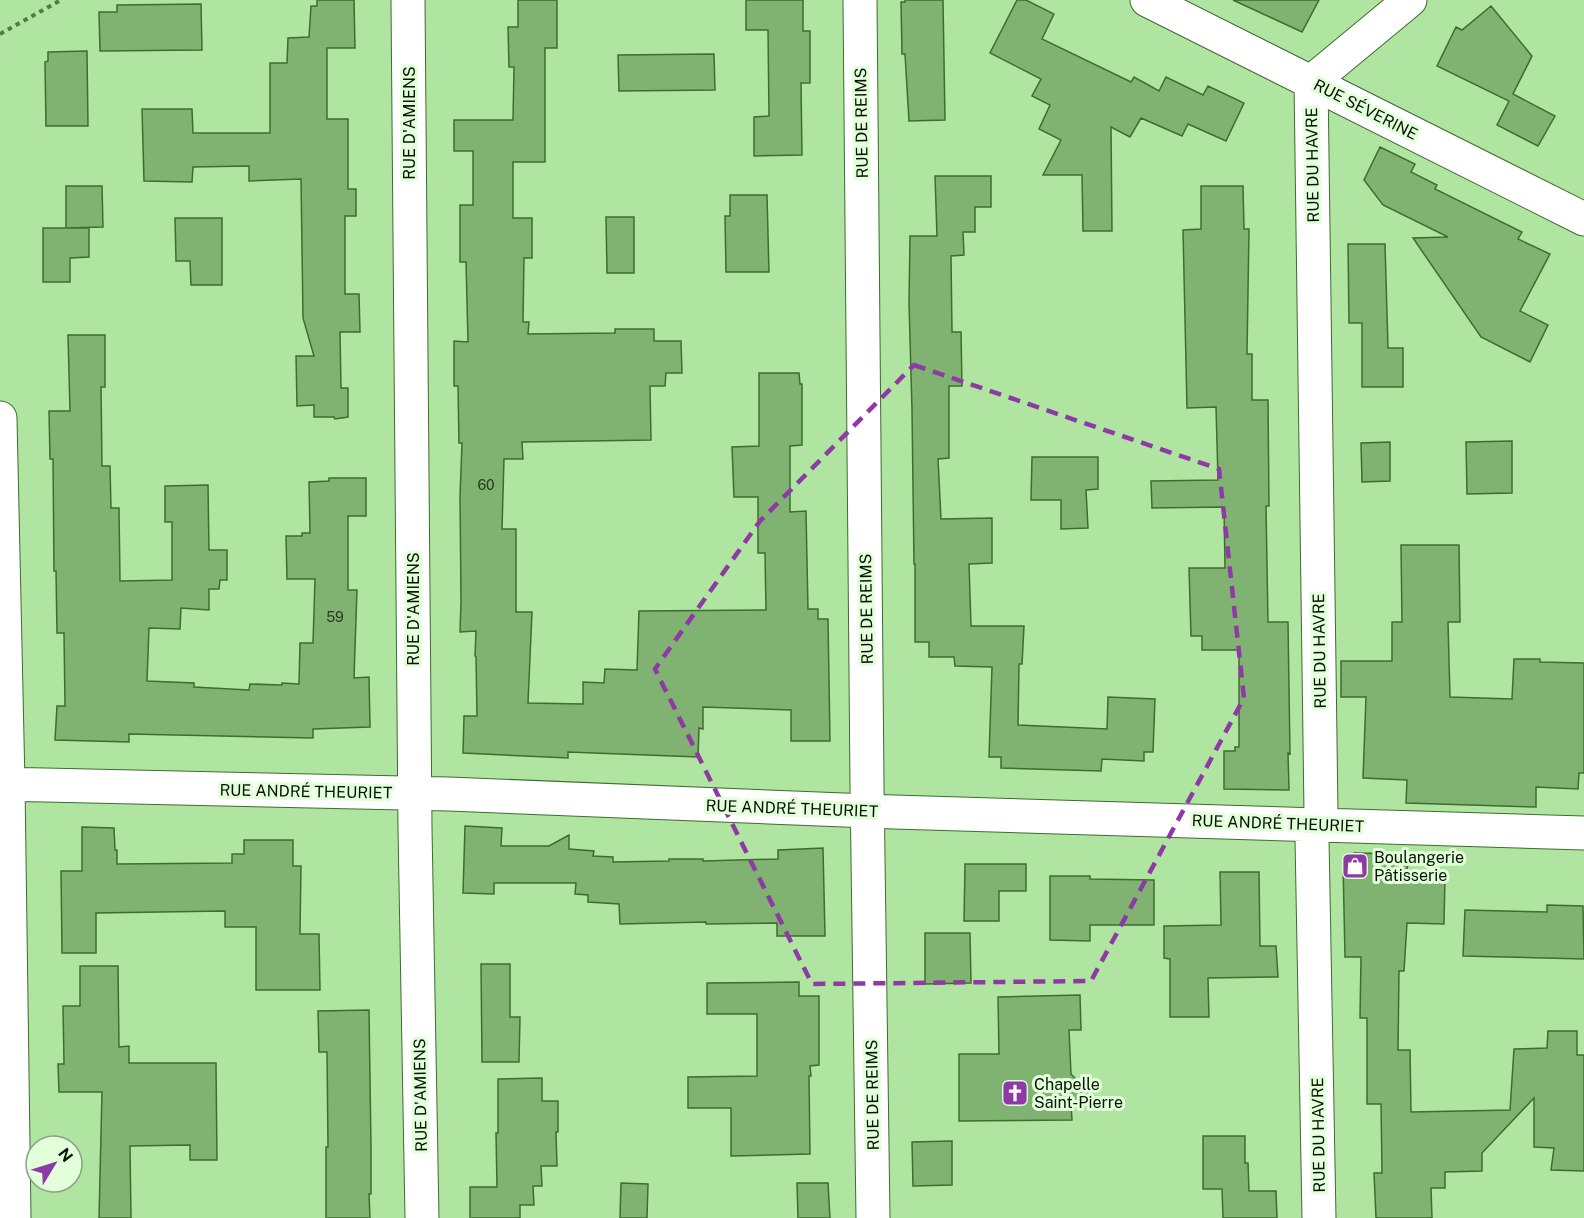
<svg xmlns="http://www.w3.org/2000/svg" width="1584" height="1218" viewBox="0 0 1584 1218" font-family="'Public Sans',sans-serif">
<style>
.building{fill:#80b271;stroke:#3e6d2f;stroke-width:1.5}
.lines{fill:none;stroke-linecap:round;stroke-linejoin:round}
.minor-casing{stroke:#3e6c2f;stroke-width:35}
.path{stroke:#54774c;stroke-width:4;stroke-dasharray:4.5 4.5;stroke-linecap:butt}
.minor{stroke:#fff;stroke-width:33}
.marked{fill:none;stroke:#8f39a6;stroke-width:4.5;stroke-dasharray:12 8;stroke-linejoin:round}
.labels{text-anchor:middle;stroke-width:6;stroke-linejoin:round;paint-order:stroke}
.number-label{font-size:14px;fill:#233d1d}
.street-label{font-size:16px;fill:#041601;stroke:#e3fedb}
.poi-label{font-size:16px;fill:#041601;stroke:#e3fedb;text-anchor:start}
</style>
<rect width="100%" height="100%" fill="#b0e5a1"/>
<path class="building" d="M 317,0 L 354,0 L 355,48 L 327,48 L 327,119 L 348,119 L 348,189 L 356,189 L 356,216 L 345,216 L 345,294 L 359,294 L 360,332 L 340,332 L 341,388 L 348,388 L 348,417 L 335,419 L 334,417 L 314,417 L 314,405 L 297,406 L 296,356 L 314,356 L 303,318 L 301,179 L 249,181 L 249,166 L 193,167 L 192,182 L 144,181 L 142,109 L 192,109 L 193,133 L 270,133 L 270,63 L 287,63 L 288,38 L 309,37 L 311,6 L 317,6 Z
M 518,0 L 557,0 L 557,48 L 545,48 L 545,162 L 513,162 L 513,218 L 532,218 L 532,258 L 524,258 L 523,322 L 529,322 L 528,334 L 615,333 L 615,329 L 654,329 L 654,341 L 681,341 L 682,373 L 666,373 L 665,386 L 650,386 L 651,440 L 522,442 L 523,459 L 504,459 L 502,529 L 516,529 L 516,612 L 532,612 L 528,703 L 583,704 L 583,682 L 604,683 L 605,669 L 637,670 L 639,611 L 766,610 L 765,553 L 758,553 L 758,497 L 734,497 L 732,447 L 759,446 L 759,373 L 799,373 L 800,384 L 802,384 L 802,445 L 790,446 L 790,512 L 806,511 L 808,609 L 818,609 L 818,619 L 828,619 L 830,741 L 791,741 L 791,710 L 703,707 L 703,729 L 699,728 L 698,757 L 568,752 L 568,758 L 463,753 L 464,716 L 477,716 L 476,657 L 475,656 L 476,631 L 460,632 L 461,601 L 460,497 L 462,443 L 459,443 L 458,386 L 454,386 L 454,341 L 468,342 L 466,262 L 460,262 L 460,205 L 473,205 L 473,151 L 454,151 L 454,120 L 513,120 L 514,67 L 509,67 L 508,27 L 518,27 Z
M 746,0 L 803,0 L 803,31 L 810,31 L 810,83 L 801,83 L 802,155 L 754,156 L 754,117 L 769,116 L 768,30 L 746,30 Z
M 905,0 L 943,0 L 945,120 L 909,121 L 905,54 L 902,54 L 901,2 L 905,2 Z
M 1017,0 L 1026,0 L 1054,14 L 1042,39 L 1131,82 L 1134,77 L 1159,91 L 1166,77 L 1203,95 L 1208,86 L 1244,103 L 1226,141 L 1188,124 L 1182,136 L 1141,118 L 1130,137 L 1111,127 L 1112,231 L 1083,231 L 1082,175 L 1043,175 L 1061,140 L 1039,129 L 1050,105 L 1032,96 L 1041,79 L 990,53 Z
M 1233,0 L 1319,0 L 1302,32 Z
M 201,4 L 202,50 L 100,51 L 99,12 L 117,12 L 117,5 Z
M 1491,6 L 1532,56 L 1513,94 L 1555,116 L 1538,146 L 1497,125 L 1509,101 L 1437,66 L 1456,27 L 1462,30 Z
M 87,51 L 88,126 L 46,126 L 45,62 L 48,61 L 48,52 Z
M 714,54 L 715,90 L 619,91 L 618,55 Z
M 1380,147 L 1415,164 L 1411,172 L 1437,185 L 1435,189 L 1522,232 L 1518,239 L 1550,254 L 1520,311 L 1548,325 L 1530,362 L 1481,337 L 1413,238 L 1448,237 L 1383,205 L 1364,180 Z
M 935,176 L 991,176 L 991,207 L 975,207 L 975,232 L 963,232 L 964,255 L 951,256 L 952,332 L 961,332 L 962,386 L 949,386 L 949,458 L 938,459 L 941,519 L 992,518 L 992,563 L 969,564 L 971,626 L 1024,626 L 1022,664 L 1019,664 L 1018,725 L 1107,729 L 1108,697 L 1155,699 L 1153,752 L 1144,752 L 1144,761 L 1102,759 L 1101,771 L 1001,768 L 1001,757 L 989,757 L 992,667 L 955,666 L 954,657 L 929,657 L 929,642 L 915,642 L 915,564 L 914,564 L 912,410 L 909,303 L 910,236 L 937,236 Z
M 66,186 L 102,186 L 103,227 L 66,228 Z
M 1201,186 L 1243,186 L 1244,229 L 1249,229 L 1247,354 L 1252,354 L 1252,400 L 1268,400 L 1269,506 L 1266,506 L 1268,622 L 1288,622 L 1290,754 L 1288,753 L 1289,790 L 1224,789 L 1224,751 L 1235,751 L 1235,747 L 1239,747 L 1239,650 L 1202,650 L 1202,636 L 1191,636 L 1189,568 L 1225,568 L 1224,507 L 1152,508 L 1151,481 L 1218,480 L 1216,407 L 1187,408 L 1183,230 L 1201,229 Z
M 730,195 L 767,195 L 769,272 L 726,272 L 725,216 L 730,216 Z
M 606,217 L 634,217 L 634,273 L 607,273 Z
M 175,218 L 222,218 L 222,285 L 191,285 L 190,261 L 176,261 Z
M 43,228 L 89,228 L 89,257 L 70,258 L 70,282 L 43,282 Z
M 1348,244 L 1385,244 L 1388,348 L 1403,348 L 1403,387 L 1362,387 L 1362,323 L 1349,323 Z
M 68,335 L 105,335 L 105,387 L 101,387 L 102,466 L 110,466 L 111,508 L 119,508 L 120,581 L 172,580 L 172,522 L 165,522 L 165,486 L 208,485 L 209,550 L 227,550 L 227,580 L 220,580 L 219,589 L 209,589 L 209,610 L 181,608 L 180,629 L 149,628 L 147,681 L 194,683 L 194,687 L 249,690 L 250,684 L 282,685 L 282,683 L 299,684 L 300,643 L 313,643 L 315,579 L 287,579 L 286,536 L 302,536 L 302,533 L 310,533 L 309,482 L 329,481 L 329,478 L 366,478 L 366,516 L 348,516 L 348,590 L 357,590 L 354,678 L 369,677 L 370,727 L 313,729 L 313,738 L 129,734 L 129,742 L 55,740 L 57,706 L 65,706 L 64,633 L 57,633 L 56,571 L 54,571 L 53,459 L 50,459 L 49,411 L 70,411 Z
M 1512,441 L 1512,493 L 1467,494 L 1466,442 Z
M 1390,442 L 1390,481 L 1362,482 L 1361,443 Z
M 1032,457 L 1098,457 L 1098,489 L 1086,490 L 1088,528 L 1061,529 L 1061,500 L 1031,500 Z
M 1401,545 L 1459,545 L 1460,622 L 1448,622 L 1450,697 L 1512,699 L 1514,659 L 1540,659 L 1540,662 L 1584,663 L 1584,773 L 1579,773 L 1578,789 L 1536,787 L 1536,807 L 1406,803 L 1407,780 L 1363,778 L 1366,697 L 1341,697 L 1341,661 L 1392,661 L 1392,622 L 1402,622 Z
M 465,826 L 502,828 L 501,846 L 549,846 L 569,835 L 569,849 L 594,851 L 593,856 L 613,857 L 613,862 L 669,861 L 669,859 L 703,859 L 703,861 L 778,859 L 778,850 L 823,848 L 825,936 L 777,936 L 777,923 L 706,924 L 706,922 L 620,924 L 619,904 L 588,902 L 588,895 L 575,894 L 576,883 L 494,883 L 494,894 L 463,893 Z
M 82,827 L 114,828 L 115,850 L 117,850 L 117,864 L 232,863 L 232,854 L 244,854 L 244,840 L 293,840 L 293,866 L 301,866 L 300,934 L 319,934 L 320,990 L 256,990 L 256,927 L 225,927 L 225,911 L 96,913 L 96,953 L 62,953 L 61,871 L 82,871 Z
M 1354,853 L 1408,854 L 1407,876 L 1445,877 L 1444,924 L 1407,923 L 1404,971 L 1399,971 L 1398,1050 L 1410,1050 L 1411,1112 L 1510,1110 L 1514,1049 L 1547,1048 L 1548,1031 L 1577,1031 L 1577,1055 L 1584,1055 L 1584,1171 L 1551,1170 L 1554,1148 L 1534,1147 L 1534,1098 L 1482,1153 L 1482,1171 L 1445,1172 L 1445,1188 L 1431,1188 L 1432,1218 L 1376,1218 L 1374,1173 L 1382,1173 L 1381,1104 L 1367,1104 L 1367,1018 L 1360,1018 L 1361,957 L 1345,957 L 1343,864 Z
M 965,864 L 1026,864 L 1026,891 L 999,891 L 999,921 L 964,921 Z
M 1220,872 L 1259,872 L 1260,946 L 1276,946 L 1278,977 L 1208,978 L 1209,1017 L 1170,1017 L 1170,959 L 1164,958 L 1164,926 L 1221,925 Z
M 1050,876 L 1090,876 L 1090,879 L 1154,880 L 1154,925 L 1090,925 L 1090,941 L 1050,940 Z
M 1547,905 L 1583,906 L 1584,959 L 1463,956 L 1465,910 L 1547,912 Z
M 925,933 L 970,933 L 971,983 L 925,984 Z
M 481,964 L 510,964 L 510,1017 L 520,1017 L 519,1062 L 482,1062 Z
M 80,966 L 118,966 L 119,1047 L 129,1046 L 129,1063 L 216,1063 L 217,1160 L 190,1160 L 190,1145 L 130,1146 L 131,1218 L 99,1218 L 102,1092 L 59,1092 L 58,1064 L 64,1064 L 63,1006 L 80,1006 Z
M 799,982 L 799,996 L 819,996 L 819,1065 L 810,1066 L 811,1076 L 809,1076 L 810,1154 L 731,1156 L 731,1108 L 688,1108 L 688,1077 L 757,1076 L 757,1014 L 707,1014 L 707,983 Z
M 1080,995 L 1081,1030 L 1069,1030 L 1071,1074 L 1101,1105 L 1071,1104 L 1072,1120 L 959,1121 L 959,1054 L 999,1054 L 998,997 Z
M 369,1010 L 371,1147 L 371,1194 L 369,1194 L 370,1218 L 326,1218 L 326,1147 L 328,1147 L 327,1052 L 319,1052 L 318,1011 Z
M 542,1078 L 542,1101 L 558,1101 L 558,1132 L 556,1132 L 557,1166 L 541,1166 L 542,1186 L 533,1186 L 534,1205 L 520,1205 L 520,1218 L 470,1218 L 470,1187 L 497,1187 L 496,1133 L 498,1133 L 498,1079 Z
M 1203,1136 L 1245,1136 L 1245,1163 L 1248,1163 L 1249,1191 L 1276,1191 L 1277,1218 L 1223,1218 L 1222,1189 L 1203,1189 Z
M 952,1141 L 952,1185 L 913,1186 L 912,1142 Z
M 621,1183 L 648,1184 L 647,1218 L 620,1218 Z
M 797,1183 L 828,1183 L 830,1218 L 798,1218 Z"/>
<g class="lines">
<defs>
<path id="minor" d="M 408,0 L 415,828 L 422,1218
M 860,0 L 867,785 L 873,1218
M 1147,0 L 1584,219
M 0,418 L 8,784 L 14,1218
M 0,784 L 449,794 L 894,812 L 1584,833
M 1319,1218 L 1312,838 L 1321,813 L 1311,82 L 1410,0"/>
</defs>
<use href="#minor" class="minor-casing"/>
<path class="path" d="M 0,34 L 61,0"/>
<use href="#minor" class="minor"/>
</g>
<path class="marked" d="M 914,365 L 1219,469 L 1244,698 L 1091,981 L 812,984 L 655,669 L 760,521 Z"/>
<defs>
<symbol id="shop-square" viewBox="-11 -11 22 22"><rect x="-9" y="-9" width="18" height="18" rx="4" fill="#8f39a6" stroke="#e3fedb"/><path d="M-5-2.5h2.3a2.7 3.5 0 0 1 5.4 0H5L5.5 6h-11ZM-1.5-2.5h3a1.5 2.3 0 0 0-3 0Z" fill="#fff"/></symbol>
<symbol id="church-square" viewBox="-11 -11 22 22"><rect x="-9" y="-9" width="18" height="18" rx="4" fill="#8f39a6" stroke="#e3fedb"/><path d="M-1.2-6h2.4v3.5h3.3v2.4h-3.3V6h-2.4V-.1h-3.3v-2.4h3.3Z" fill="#fff"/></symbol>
</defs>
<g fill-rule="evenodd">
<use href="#shop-square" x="1340" y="851" width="30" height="30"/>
<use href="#church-square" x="1000" y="1078" width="30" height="30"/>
</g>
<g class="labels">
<g class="number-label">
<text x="486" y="490">60</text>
<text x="335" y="622">59</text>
</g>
<g class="street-label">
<text transform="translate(1366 109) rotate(27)" y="6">RUE SÉVERINE</text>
<text transform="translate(409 123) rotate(-90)" y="6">RUE D'AMIENS</text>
<text transform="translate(861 123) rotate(-91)" y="6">RUE DE REIMS</text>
<text transform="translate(1312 165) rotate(-91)" y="6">RUE DU HAVRE</text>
<text transform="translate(413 609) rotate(-90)" y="6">RUE D'AMIENS</text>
<text transform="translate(866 609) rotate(-91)" y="6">RUE DE REIMS</text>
<text transform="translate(1319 651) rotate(-91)" y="6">RUE DU HAVRE</text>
<text transform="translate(306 791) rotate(1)" y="6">RUE ANDRÉ THEURIET</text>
<text transform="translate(792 808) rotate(2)" y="6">RUE ANDRÉ THEURIET</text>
<text transform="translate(1278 823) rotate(2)" y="6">RUE ANDRÉ THEURIET</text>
<text transform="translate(420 1095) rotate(-91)" y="6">RUE D'AMIENS</text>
<text transform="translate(872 1095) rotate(-91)" y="6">RUE DE REIMS</text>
<text transform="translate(1318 1135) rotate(-91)" y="6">RUE DU HAVRE</text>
</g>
<g class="poi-label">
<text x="1374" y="863">Boulangerie<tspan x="1374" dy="18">Pâtisserie</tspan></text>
<text x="1034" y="1090">Chapelle<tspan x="1034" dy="18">Saint-Pierre</tspan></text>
</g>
</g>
<g transform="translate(54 1164) rotate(52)"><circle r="28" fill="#e3fedb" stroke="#8aa184" stroke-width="1.5"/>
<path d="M0-4.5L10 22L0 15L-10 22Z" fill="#8f39a6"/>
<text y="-9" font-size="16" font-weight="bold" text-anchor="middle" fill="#041601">N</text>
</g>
</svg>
